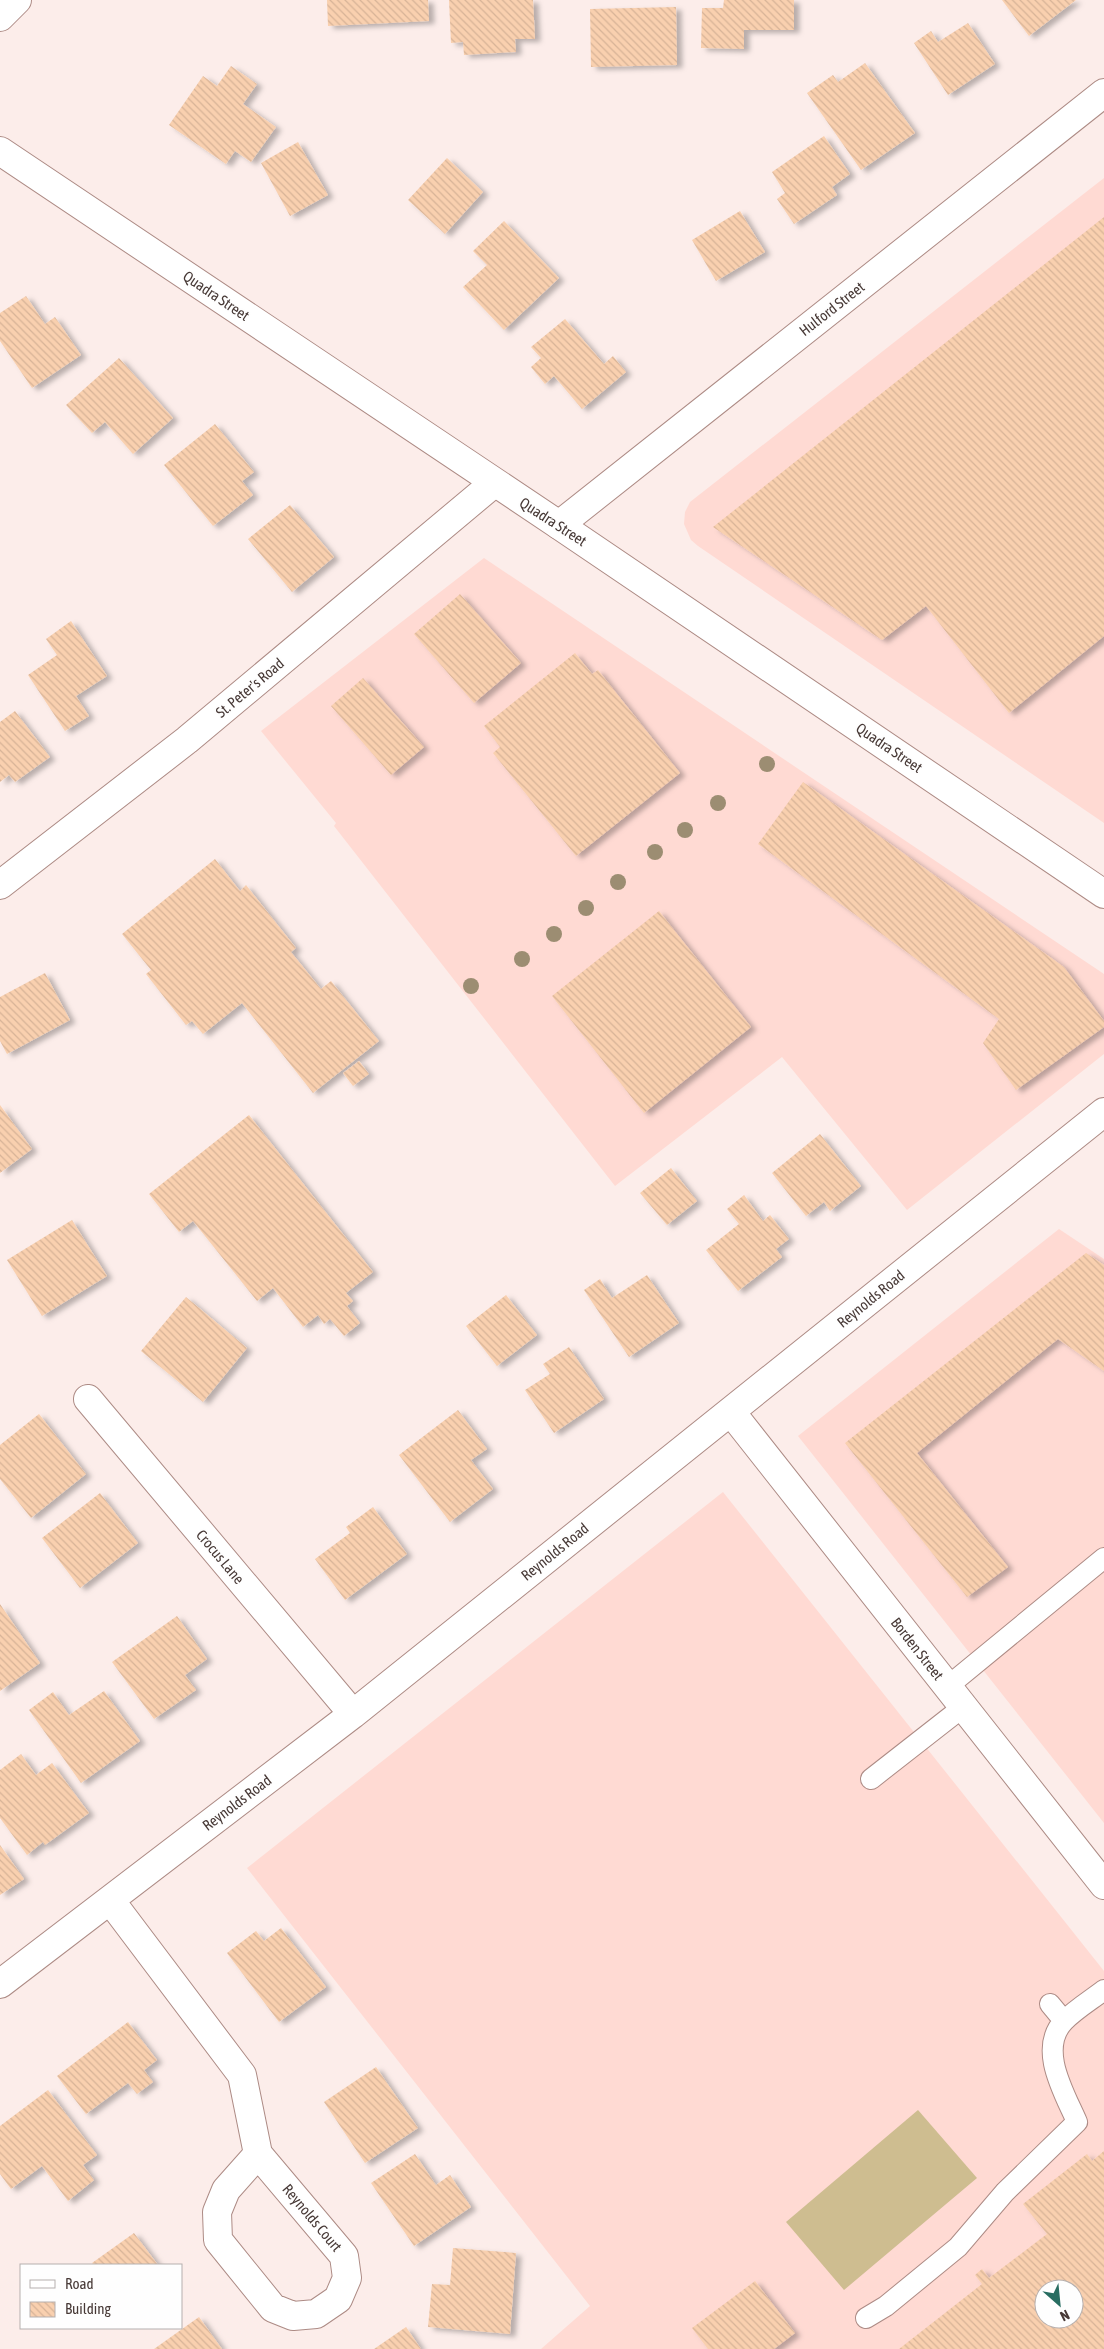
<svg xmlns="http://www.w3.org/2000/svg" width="1104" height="2349" viewBox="0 0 1104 2349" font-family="'Asap Condensed',sans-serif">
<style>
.built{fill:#ffdad3;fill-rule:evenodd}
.pitch{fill:#cebd90}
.building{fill:url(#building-back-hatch);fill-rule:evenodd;filter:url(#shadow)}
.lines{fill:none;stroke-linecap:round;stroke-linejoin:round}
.service-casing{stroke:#ad8b85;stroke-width:22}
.minor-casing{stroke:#ad8b85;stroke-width:30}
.tertiary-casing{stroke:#ad8b85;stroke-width:30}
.secondary-casing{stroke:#ad8b85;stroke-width:30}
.service{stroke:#fff;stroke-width:20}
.minor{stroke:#fff;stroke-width:28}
.tertiary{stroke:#fff;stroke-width:28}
.secondary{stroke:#fff;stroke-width:28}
.tree{fill:#9c8d72}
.labels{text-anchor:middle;stroke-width:4;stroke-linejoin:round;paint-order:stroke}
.street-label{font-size:15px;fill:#473936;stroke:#fefefe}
</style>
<defs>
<pattern id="building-back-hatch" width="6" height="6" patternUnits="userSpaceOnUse" patternTransform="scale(1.25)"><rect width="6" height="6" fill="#f9d0af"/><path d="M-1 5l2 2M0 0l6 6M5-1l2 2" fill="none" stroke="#d7b397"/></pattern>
<filter id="shadow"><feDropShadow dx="5.5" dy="3" stdDeviation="2.5" flood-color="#0004"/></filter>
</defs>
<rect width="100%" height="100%" fill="#fcedea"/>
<path class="built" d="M 1104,178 L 1104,823 L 698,546 L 691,540 L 684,524 L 685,512 L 690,502 Z
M 484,558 L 1104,974 L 1104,1054 L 907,1210 L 782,1057 L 615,1186 L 334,826 L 336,823 L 261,731 Z
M 1059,1229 L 1104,1259 L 1104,1823 L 798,1436 Z
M 723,1492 L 1104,1971 L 1104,2349 L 541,2349 L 590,2306 L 247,1868 ZM 1044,2289 L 1074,2289 L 1074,2319 L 1044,2319 Z"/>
<path class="pitch" d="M 918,2110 L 977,2178 L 844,2290 L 786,2222 Z"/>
<path class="building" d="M 327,0 L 428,0 L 429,21 L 328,26 Z
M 449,0 L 533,0 L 535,39 L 515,39 L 516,52 L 464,55 L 463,42 L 451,43 Z
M 724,0 L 794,0 L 794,30 L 744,30 L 744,49 L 701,48 L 702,8 L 723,8 Z
M 1002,0 L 1076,0 L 1029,36 Z
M 676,7 L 677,65 L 591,67 L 590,9 Z
M 968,23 L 995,64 L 948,95 L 914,43 L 931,31 L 938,42 Z
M 865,63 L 915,133 L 861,170 L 807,93 L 833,75 L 838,82 Z
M 231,66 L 257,84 L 243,104 L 276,127 L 251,162 L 235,151 L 226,164 L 169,125 L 203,76 L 217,86 Z
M 824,136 L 850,174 L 832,187 L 837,195 L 794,224 L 777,199 L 785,193 L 772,172 Z
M 298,142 L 328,195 L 290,216 L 261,163 Z
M 447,158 L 483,192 L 445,234 L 408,200 Z
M 740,211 L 765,252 L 716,281 L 692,240 Z
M 1104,217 L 1104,636 L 1009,713 L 926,606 L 882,640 L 713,527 Z
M 504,221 L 559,278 L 504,330 L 463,287 L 487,265 L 473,251 Z
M 26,296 L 45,324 L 55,317 L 81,355 L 32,388 L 0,341 L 0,313 Z
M 565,319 L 604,364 L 613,356 L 626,372 L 582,409 L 554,376 L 545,384 L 531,367 L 541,358 L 531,347 Z
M 119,358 L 173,418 L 133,454 L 105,422 L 92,433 L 66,405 Z
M 215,424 L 254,472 L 242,481 L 253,495 L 213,526 L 164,465 Z
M 290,505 L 334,557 L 292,592 L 248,539 Z
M 460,594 L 521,663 L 474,703 L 414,634 Z
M 71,621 L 107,676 L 76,696 L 89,716 L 65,731 L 28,675 L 57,655 L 46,639 Z
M 575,653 L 592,674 L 598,670 L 680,773 L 576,856 L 493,753 L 500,747 L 484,726 Z
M 363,678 L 424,747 L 391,775 L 331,706 Z
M 15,711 L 50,757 L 15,782 L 9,775 L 0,782 L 0,722 Z
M 803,782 L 1064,967 L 1104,1021 L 1104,1027 L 1016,1090 L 983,1043 L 999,1019 L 758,844 Z
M 215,859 L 240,891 L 246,885 L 296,948 L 291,952 L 321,989 L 331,981 L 379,1041 L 313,1093 L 242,1003 L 203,1034 L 192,1021 L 186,1025 L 146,974 L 151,970 L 122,934 Z
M 659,911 L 751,1027 L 644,1113 L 552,996 Z
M 45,973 L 70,1020 L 7,1054 L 0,1041 L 0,997 Z
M 359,1061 L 369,1074 L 353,1086 L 343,1073 Z
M 0,1105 L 32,1149 L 0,1173 Z
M 249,1115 L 373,1272 L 346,1293 L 353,1301 L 347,1306 L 360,1323 L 344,1336 L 330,1319 L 324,1324 L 318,1315 L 303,1327 L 273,1288 L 257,1301 L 193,1221 L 179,1232 L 149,1194 Z
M 820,1134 L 861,1186 L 830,1211 L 824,1202 L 806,1216 L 772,1173 Z
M 671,1168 L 697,1201 L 667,1225 L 640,1193 Z
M 744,1195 L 763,1221 L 770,1215 L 789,1239 L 776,1249 L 782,1257 L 738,1291 L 706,1250 L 739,1224 L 727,1209 Z
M 72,1220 L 107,1276 L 42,1316 L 7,1260 Z
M 1086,1253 L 1104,1265 L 1104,1371 L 1058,1339 L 917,1453 L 1008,1567 L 967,1597 L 845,1443 Z
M 647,1275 L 679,1323 L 629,1357 L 584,1290 L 600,1279 L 612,1298 Z
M 506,1295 L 537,1335 L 497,1366 L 466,1326 Z
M 186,1297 L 247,1348 L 203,1402 L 141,1351 Z
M 569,1347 L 604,1399 L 554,1433 L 525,1390 L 550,1374 L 543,1364 Z
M 458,1410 L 487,1449 L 471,1460 L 493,1489 L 450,1522 L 399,1455 Z
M 39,1414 L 86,1474 L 31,1518 L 0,1479 L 0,1445 Z
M 100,1493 L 138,1543 L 80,1588 L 42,1538 Z
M 373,1507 L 407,1554 L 345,1600 L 315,1559 L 350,1533 L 346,1527 Z
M 0,1604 L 40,1663 L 0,1691 Z
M 177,1616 L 207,1659 L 185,1675 L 196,1690 L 154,1719 L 112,1662 Z
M 104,1691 L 140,1741 L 81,1783 L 29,1710 L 53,1692 L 69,1715 Z
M 21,1754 L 36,1775 L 52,1763 L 89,1813 L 45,1845 L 43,1842 L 27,1855 L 0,1818 L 0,1770 Z
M 0,1845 L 24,1879 L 0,1895 Z
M 281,1928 L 326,1987 L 279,2022 L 227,1953 L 256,1931 L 264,1941 Z
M 128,2022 L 157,2060 L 144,2070 L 153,2082 L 137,2094 L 128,2083 L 86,2114 L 57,2076 Z
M 376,2067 L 418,2128 L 365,2163 L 324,2102 Z
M 48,2090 L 97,2155 L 83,2165 L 94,2180 L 68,2201 L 42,2166 L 11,2189 L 0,2174 L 0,2126 Z
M 1104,2151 L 1104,2349 L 899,2349 L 982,2284 L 975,2275 L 982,2269 L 989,2278 L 1047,2234 L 1023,2204 L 1087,2154 L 1092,2161 ZM 1044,2289 L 1074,2289 L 1074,2319 L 1044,2319 Z
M 415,2154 L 436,2185 L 450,2175 L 471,2207 L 414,2246 L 371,2183 Z
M 134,2233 L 158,2265 L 94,2265 L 92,2263 Z
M 453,2248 L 516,2253 L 510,2334 L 428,2327 L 432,2284 L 450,2285 Z
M 755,2281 L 795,2333 L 774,2349 L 708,2349 L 692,2328 Z
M 199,2317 L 222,2349 L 154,2349 Z
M 406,2327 L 421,2349 L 374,2349 Z"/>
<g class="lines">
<defs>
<path id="service" d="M 947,1687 L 1104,1558
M 871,1779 L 963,1707
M 1050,2004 L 1064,2021
M 866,2318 L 886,2306 L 958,2247 L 1005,2192 L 1077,2122 C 1065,2094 1037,2049 1064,2021 C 1076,2009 1091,2000 1104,1990"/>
<path id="minor" d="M 0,17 L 17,0
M 559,525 L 1104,93
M 0,885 L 187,740 L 494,483
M 88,1399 L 353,1714
M 110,1900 L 242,2075 L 258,2154 L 344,2256 L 347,2278 L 338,2299 L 316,2314 L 293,2316 L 273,2308 L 218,2240 L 217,2212 L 226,2190 L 258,2154
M 0,1984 L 353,1714 L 1104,1112"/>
<path id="tertiary" d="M 731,1412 L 1104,1885"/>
<path id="secondary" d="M 0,151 L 559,525 L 1104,894"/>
</defs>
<use href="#service" class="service-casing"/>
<use href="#minor" class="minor-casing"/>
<use href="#tertiary" class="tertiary-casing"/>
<use href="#secondary" class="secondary-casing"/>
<use href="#service" class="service"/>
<use href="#minor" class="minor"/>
<use href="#tertiary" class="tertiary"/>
<use href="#secondary" class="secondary"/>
</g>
<g class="tree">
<circle cx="767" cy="764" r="8"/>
<circle cx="718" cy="803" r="8"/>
<circle cx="685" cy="830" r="8"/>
<circle cx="655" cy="852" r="8"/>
<circle cx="618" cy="882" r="8"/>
<circle cx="586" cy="908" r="8"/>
<circle cx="554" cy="934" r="8"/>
<circle cx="522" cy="959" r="8"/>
<circle cx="471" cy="986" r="8"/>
</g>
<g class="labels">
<g class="street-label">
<text transform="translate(216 296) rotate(34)" y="5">Quadra Street</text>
<text transform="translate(832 309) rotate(-38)" y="5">Hulford Street</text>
<text transform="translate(553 522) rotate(33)" y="5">Quadra Street</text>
<text transform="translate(250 688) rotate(-40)" y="5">St. Peter's Road</text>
<text transform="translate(889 748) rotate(34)" y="5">Quadra Street</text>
<text transform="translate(871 1299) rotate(-39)" y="5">Reynolds Road</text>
<text transform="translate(555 1552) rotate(-39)" y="5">Reynolds Road</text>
<text transform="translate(220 1557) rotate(50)" y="5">Crocus Lane</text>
<text transform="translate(917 1649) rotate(52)" y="5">Borden Street</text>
<text transform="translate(237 1803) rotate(-37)" y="5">Reynolds Road</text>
<text transform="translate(312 2218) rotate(50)" y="5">Reynolds Court</text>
</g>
</g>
<rect x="20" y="2264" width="162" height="65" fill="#fefefe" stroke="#b5afae"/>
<rect x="30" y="2280" width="25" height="8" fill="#ffffff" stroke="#b5afae"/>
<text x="65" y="2289" font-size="15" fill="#473936">Road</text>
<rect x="30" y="2302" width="25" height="15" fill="url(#building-back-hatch)" stroke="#b5afae"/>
<text x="65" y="2314" font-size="15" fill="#473936">Building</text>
<g transform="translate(1059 2304) rotate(153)"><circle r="24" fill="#fefefe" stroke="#b5afae"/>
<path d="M0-4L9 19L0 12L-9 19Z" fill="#286d61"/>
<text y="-8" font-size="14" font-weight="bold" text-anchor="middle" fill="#473936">N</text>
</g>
</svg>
